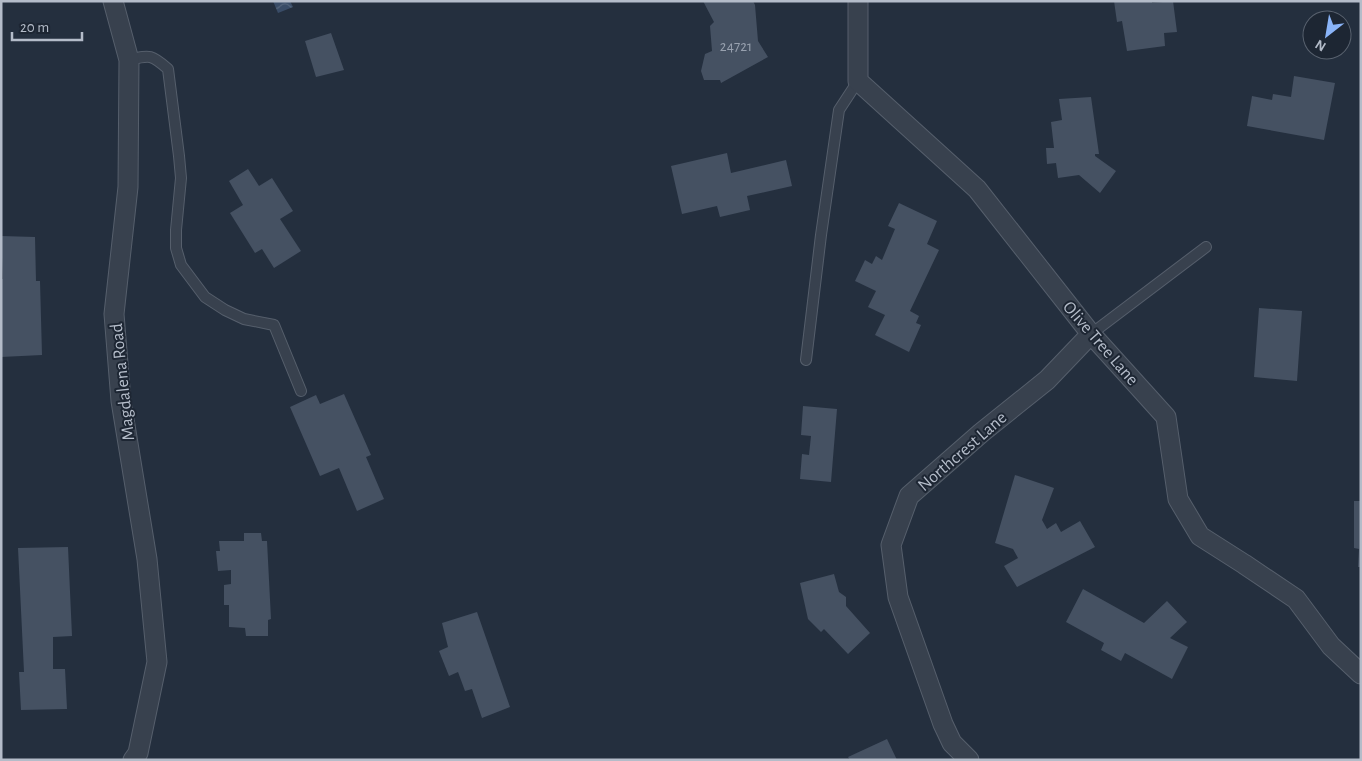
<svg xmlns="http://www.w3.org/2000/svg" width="1362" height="761" viewBox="0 0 1362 761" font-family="'Alegreya Sans',sans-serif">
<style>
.water{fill:url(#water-waves)}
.building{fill:#455162}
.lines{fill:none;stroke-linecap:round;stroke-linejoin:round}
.lane-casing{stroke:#565f6c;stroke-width:12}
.street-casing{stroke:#565f6c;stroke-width:21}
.lane{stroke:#38414e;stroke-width:10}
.street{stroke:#38414e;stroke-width:19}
.labels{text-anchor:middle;stroke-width:4;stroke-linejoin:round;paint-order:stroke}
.number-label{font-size:15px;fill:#98a1af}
.street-label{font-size:18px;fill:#b4bcc9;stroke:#1d2633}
</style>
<defs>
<pattern id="water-waves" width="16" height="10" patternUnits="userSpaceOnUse" patternTransform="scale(1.25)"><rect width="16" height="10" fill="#394c67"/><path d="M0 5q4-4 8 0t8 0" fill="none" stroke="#53647b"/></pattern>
</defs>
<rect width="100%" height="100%" fill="#242f3e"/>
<path class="water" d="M 273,1 L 290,1 L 293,7 L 278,13 Z"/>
<path class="building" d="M 703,1 L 753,1 L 755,5 L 758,41 L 768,57 L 721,83 L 720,80 L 704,80 L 701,71 L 705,54 L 712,51 L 710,26 L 714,22 Z
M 1114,1 L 1152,1 L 1152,3 L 1173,1 L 1177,32 L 1164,33 L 1165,46 L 1127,51 L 1122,21 L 1117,22 Z
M 331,33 L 344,70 L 316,77 L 305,41 Z
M 1294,76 L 1335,83 L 1324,140 L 1247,126 L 1252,96 L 1272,100 L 1273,94 L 1291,97 Z
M 1091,97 L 1099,154 L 1095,154 L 1095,156 L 1116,171 L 1100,193 L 1079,175 L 1058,178 L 1056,163 L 1047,164 L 1046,148 L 1054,148 L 1051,122 L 1062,120 L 1059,99 Z
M 727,153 L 731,173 L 786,160 L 792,186 L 747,196 L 750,210 L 720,217 L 717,206 L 682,214 L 671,166 Z
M 248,169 L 259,186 L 272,178 L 293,211 L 280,219 L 301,251 L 274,268 L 262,249 L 255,253 L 230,213 L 243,205 L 229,181 Z
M 899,203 L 937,221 L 927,244 L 939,250 L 910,311 L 919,316 L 916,323 L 921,325 L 909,352 L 875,335 L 885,315 L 868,307 L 876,291 L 855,281 L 865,260 L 872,264 L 876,256 L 882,260 L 895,229 L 888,226 Z
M 1,236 L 35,237 L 36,281 L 40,281 L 42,355 L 1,357 L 1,279 L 3,279 Z
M 1259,308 L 1302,311 L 1297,381 L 1254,377 Z
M 344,394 L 371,455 L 366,457 L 384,499 L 357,511 L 339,468 L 320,476 L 290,407 L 316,395 L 320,404 Z
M 803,406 L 837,409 L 831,482 L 800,479 L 802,454 L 809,455 L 811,436 L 801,435 Z
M 1015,475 L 1054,488 L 1042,520 L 1047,529 L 1056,523 L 1061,532 L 1080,521 L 1095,547 L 1017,587 L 1004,566 L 1018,558 L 1013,549 L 995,543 Z
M 1354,501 L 1361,501 L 1361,567 L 1358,567 L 1359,549 L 1354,548 Z
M 244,533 L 261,533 L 262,541 L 267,541 L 271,619 L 268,620 L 268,636 L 246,636 L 245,628 L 229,627 L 229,605 L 224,605 L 224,585 L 231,584 L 231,570 L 218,571 L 216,551 L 220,551 L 219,541 L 244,541 Z
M 68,547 L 72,636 L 53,637 L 53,669 L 65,669 L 67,709 L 21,710 L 19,672 L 24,672 L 18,548 Z
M 834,574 L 839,592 L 846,597 L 846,606 L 870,633 L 848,654 L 824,629 L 821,632 L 808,619 L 800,583 Z
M 1083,589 L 1144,623 L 1167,601 L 1187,622 L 1170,638 L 1188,647 L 1172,679 L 1125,653 L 1121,661 L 1101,650 L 1104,643 L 1066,622 Z
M 477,612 L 510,707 L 482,718 L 472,689 L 465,691 L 458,672 L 449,676 L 439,651 L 448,647 L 442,623 Z
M 887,739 L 897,760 L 850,760 L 848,757 Z"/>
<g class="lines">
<defs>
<path id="lane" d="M 129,60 C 150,55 151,54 168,69 L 179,156 L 181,178 L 176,230 L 176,248 L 181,265 L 205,297 L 225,310 L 244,319 L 274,325 L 301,391
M 1091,334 L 1206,247
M 806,360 L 821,235 L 839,110 L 858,81"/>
<path id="street" d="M 113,1 L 129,60 L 128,187 L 114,314 L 121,401 L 147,559 L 157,662 L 138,753 L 133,760
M 858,1 L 858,81 L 977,189 L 1091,334 L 1166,417 L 1178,499 L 1200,536 L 1244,564 L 1296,599 L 1331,646 L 1361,674
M 969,760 L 952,743 L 943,724 L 898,597 L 891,545 L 909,496 L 981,433 L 1047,380 L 1091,334"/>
</defs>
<use href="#lane" class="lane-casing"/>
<use href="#street" class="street-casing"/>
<use href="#lane" class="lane"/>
<use href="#street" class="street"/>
</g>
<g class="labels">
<g class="number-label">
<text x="736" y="51">24721</text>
</g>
<g class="street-label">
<text transform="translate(1101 343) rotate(49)" y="6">Olive Tree Lane</text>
<text transform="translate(122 382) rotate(-96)" y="6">Magdalena Road</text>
<text transform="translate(962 451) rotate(-41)" y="6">Northcrest Lane</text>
</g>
</g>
<rect width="1362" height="761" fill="none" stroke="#b4bcc9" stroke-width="5"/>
<g transform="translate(1327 35) rotate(211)"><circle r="24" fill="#1d2633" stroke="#59626f"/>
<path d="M0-4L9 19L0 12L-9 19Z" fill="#8ab4f8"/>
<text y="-8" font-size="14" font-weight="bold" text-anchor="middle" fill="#b4bcc9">N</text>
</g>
<path d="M12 32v8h70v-8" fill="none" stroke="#b4bcc9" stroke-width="2.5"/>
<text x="20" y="32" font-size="15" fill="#b4bcc9" stroke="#1d2633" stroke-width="4" paint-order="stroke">20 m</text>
</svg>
